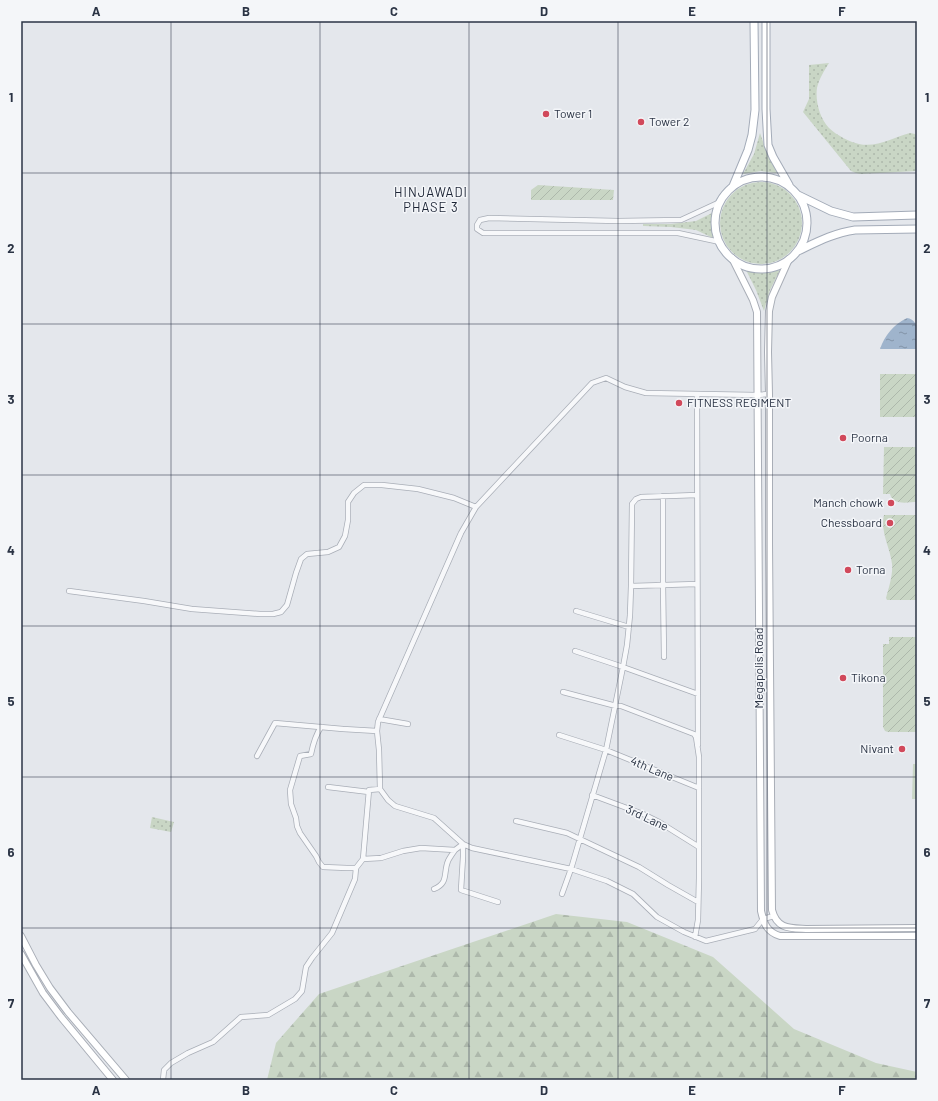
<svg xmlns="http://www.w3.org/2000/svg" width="938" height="1101" viewBox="0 0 938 1101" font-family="Barlow,sans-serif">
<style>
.grass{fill:url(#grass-dots)}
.forest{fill:url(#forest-firs)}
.garden{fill:url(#garden-furrows)}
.pitch{fill:#c9d6c5}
.water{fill:url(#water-ripples)}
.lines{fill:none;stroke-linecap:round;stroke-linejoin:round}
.street-casing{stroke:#a9aeb7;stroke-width:6}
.secondary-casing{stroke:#a9aeb7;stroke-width:8}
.primary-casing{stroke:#a3abb8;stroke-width:9}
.street{stroke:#f7f8fa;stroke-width:4.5}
.secondary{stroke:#fff;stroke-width:6}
.primary{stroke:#fff;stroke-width:7}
.grid{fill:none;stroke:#2b3445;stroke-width:1;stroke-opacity:0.55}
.poi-dot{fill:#d1495b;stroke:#f4f6f9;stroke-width:1.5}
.labels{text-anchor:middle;stroke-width:3;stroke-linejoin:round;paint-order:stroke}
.poi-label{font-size:12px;fill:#2b3445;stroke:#f4f6f9;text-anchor:start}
.street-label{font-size:12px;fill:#2b3445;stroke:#f4f6f9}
.neighbourhood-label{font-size:13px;letter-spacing:1px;fill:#1d2536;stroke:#f4f6f9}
.neatline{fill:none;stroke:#2b3445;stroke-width:1.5}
.grid-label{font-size:13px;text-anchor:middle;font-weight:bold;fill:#2b3445}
</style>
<defs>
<pattern id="grass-dots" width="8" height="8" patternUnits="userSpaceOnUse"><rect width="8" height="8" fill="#c9d6c5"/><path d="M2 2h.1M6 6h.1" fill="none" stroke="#adb8ab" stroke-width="1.8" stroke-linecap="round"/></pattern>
<pattern id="forest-firs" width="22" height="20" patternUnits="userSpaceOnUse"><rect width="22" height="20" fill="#c9d6c5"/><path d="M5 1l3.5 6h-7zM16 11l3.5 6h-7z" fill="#adb8ab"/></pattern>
<pattern id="garden-furrows" width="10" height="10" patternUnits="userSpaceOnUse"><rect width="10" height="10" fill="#c9d6c5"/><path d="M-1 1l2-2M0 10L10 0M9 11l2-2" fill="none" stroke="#adb8ab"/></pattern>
<pattern id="water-ripples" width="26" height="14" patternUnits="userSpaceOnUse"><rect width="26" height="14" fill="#9fb4cc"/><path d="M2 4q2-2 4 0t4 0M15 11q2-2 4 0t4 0" fill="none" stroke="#8293a7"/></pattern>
</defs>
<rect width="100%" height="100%" fill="#e4e7ec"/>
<path class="grass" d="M 829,63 C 824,71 819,79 817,88 C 815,101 820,119 829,128 C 836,135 850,142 859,144 C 877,148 894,137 910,133 L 915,134 L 917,136 L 917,171 L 861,174 L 856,173 L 851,171 L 803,112 L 809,99 L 809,65 Z
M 760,133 L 767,153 L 777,173 L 761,171 L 743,174 L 754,154 Z
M720 223a41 41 0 1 1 82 0a41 41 0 1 1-82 0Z
M 712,213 L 711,225 L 713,238 L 696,230 L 671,227 L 643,226 L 643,224 L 671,224 L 696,221 Z
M 746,270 L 763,273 L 780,270 L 770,290 L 764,311 L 756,290 Z
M 152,817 L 174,822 L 171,832 L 150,828 Z"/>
<path class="forest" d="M 556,914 L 627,922 L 713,957 L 794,1029 L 876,1063 L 917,1072 L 917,1080 L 267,1080 L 276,1043 L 319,994 Z"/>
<path class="garden" d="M 538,185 L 614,190 L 613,200 L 531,200 L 531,190 Z
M 880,374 L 917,374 L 917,417 L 880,417 Z
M 884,447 L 917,447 L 917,502 C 908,502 893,506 890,494 L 883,494 Z
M 884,515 L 917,515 L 917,601 L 916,600 L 887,600 L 886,598 C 889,587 893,575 892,564 C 890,547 880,532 884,515 Z
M 889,637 L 916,637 L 917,639 L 917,732 L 888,732 L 885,731 L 883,727 L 883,644 L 889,644 Z"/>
<path class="pitch" d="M 913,764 L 917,764 L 917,799 L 912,799 Z"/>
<path class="water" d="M 907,318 C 921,320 917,338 917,349 L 880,349 C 885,335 893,325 907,318 Z"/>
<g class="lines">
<defs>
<path id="street" d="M 720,242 L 678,233 L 483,233 L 477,229 L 477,225 L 480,220 L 489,218 L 618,221 L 681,220 L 720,202
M 697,394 L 698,745
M 769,394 L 757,395 L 646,393 L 625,387 L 606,378 L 592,383 L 476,507 L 461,533 L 378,722 L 377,731 L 379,750 L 380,789 L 388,800 L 395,806 L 434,818 L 463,844 L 472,848 L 571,869 L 607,881 L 633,894 L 657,917 L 684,932 L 706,941 L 755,929 L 763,919 L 774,916
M 697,495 L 641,497 L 636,499 L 632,504 L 631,586 L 630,615 L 627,645 L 623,667 L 698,694
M 663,496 L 663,584 L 664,657
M 631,586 L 697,584
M 69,591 L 144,601 L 192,609 L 260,614 L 273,614 L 281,612 L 287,605 L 296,573 L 301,559 L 307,554 L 328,552 L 339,547 L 345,536 L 348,520 L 348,502 L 354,493 L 364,485 L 382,485 L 418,489 L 454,498 L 476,507
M 576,611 L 629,627
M 563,692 L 616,706 L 621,706 L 694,734 L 696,737 L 699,757 L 699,878 L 698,920 L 695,937
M 379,719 L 408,724
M 321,727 C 315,736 313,744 311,754 L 300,756 L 290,790 L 291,804 L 296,818 L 297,826 L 300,833 L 316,856 L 319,862 L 323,867 L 347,868 L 356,868
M 559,735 L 606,750 L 699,788
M 257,756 L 275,723 L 343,729 L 377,731
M 328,787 L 369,792
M 592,795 L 643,814 L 659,822 L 699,847
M 516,821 L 567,833 L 639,867 L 668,885 L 698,902
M 463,844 L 463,857 L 461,890 L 498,902
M 363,859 L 369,790 L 380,789
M 434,889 C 449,883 443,873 448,861 C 450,857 453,853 455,850
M 562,894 L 571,869 L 606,750 L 623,667 L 575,651
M 163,1080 L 164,1070 L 171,1063 L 188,1053 L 213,1042 L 241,1017 L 268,1015 L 295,999 L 302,991 L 306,967 L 312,958 L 332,933 L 355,879 L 356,868 L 363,859 L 381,858 L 403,851 L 421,848 L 455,850 L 463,844"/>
<path id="secondary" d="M 732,258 L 753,300 L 757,312 L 761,911 C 764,924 767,932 780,936 L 917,936
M 789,259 L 772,297 L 769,311 L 768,352 L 769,394 L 769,544 L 772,910 C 777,929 789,928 806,929 L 917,928
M 21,936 L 36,965 L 50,988 L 68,1012 L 126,1080
M 21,954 L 43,993 L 61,1017 L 113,1080"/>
<path id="primary" d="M 766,21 L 766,109 L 768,145 L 773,157 L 789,185
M715 223a46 46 0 1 1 92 0a46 46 0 1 1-92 0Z
M 733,186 L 748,150 L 752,135 L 755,110 L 754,21
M 798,195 L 831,211 L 853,217 L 917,215
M 798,251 C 817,242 834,233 855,230 L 917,229"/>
</defs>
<use href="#street" class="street-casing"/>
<use href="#secondary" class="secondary-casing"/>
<use href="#primary" class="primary-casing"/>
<use href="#street" class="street"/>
<use href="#secondary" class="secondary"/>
<use href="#primary" class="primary"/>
</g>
<path class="grid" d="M 171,21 L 171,1080M 320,21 L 320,1080M 469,21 L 469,1080M 618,21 L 618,1080M 767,21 L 767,1080M 21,173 L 917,173M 21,324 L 917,324M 21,475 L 917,475M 21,626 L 917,626M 21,777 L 917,777M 21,928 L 917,928"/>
<g class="poi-dot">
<circle cx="546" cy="114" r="4"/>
<circle cx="641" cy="122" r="4"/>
<circle cx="679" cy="403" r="4"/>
<circle cx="843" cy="438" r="4"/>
<circle cx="891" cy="503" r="4"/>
<circle cx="890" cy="523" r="4"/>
<circle cx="848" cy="570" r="4"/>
<circle cx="843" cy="678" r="4"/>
<circle cx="902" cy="749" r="4"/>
</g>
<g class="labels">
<g class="poi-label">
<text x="554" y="118">Tower 1</text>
<text x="649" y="126">Tower 2</text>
<text x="687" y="407">FITNESS REGIMENT</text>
<text x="851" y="442">Poorna</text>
<text x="883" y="507" text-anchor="end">Manch chowk</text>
<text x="882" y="527" text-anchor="end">Chessboard</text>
<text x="856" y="574">Torna</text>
<text x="851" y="682">Tikona</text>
<text x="894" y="753" text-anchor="end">Nivant</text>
</g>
<g class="street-label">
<text transform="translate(759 668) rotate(-90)" y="4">Megapolis Road</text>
<text transform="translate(652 769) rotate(23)" y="4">4th Lane</text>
<text transform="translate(647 818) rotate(25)" y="4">3rd Lane</text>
</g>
<g class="neighbourhood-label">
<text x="431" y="197">HINJAWADI<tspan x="431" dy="15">PHASE 3</tspan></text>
</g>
</g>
<rect width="938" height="1101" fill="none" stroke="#f4f6f9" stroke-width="44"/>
<rect x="22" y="22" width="894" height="1057" class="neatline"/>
<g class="grid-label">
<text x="96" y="16">A</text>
<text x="246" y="16">B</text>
<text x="394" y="16">C</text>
<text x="544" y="16">D</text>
<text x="692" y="16">E</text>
<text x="842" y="16">F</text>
<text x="11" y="102">1</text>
<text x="927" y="102">1</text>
<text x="11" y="253">2</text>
<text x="927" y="253">2</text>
<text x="11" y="404">3</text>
<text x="927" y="404">3</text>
<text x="11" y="555">4</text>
<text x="927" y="555">4</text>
<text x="11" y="706">5</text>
<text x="927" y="706">5</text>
<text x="11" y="857">6</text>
<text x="927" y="857">6</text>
<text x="11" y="1008">7</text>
<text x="927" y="1008">7</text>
<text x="96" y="1095">A</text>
<text x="246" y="1095">B</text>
<text x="394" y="1095">C</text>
<text x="544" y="1095">D</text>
<text x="692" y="1095">E</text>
<text x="842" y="1095">F</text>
</g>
</svg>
